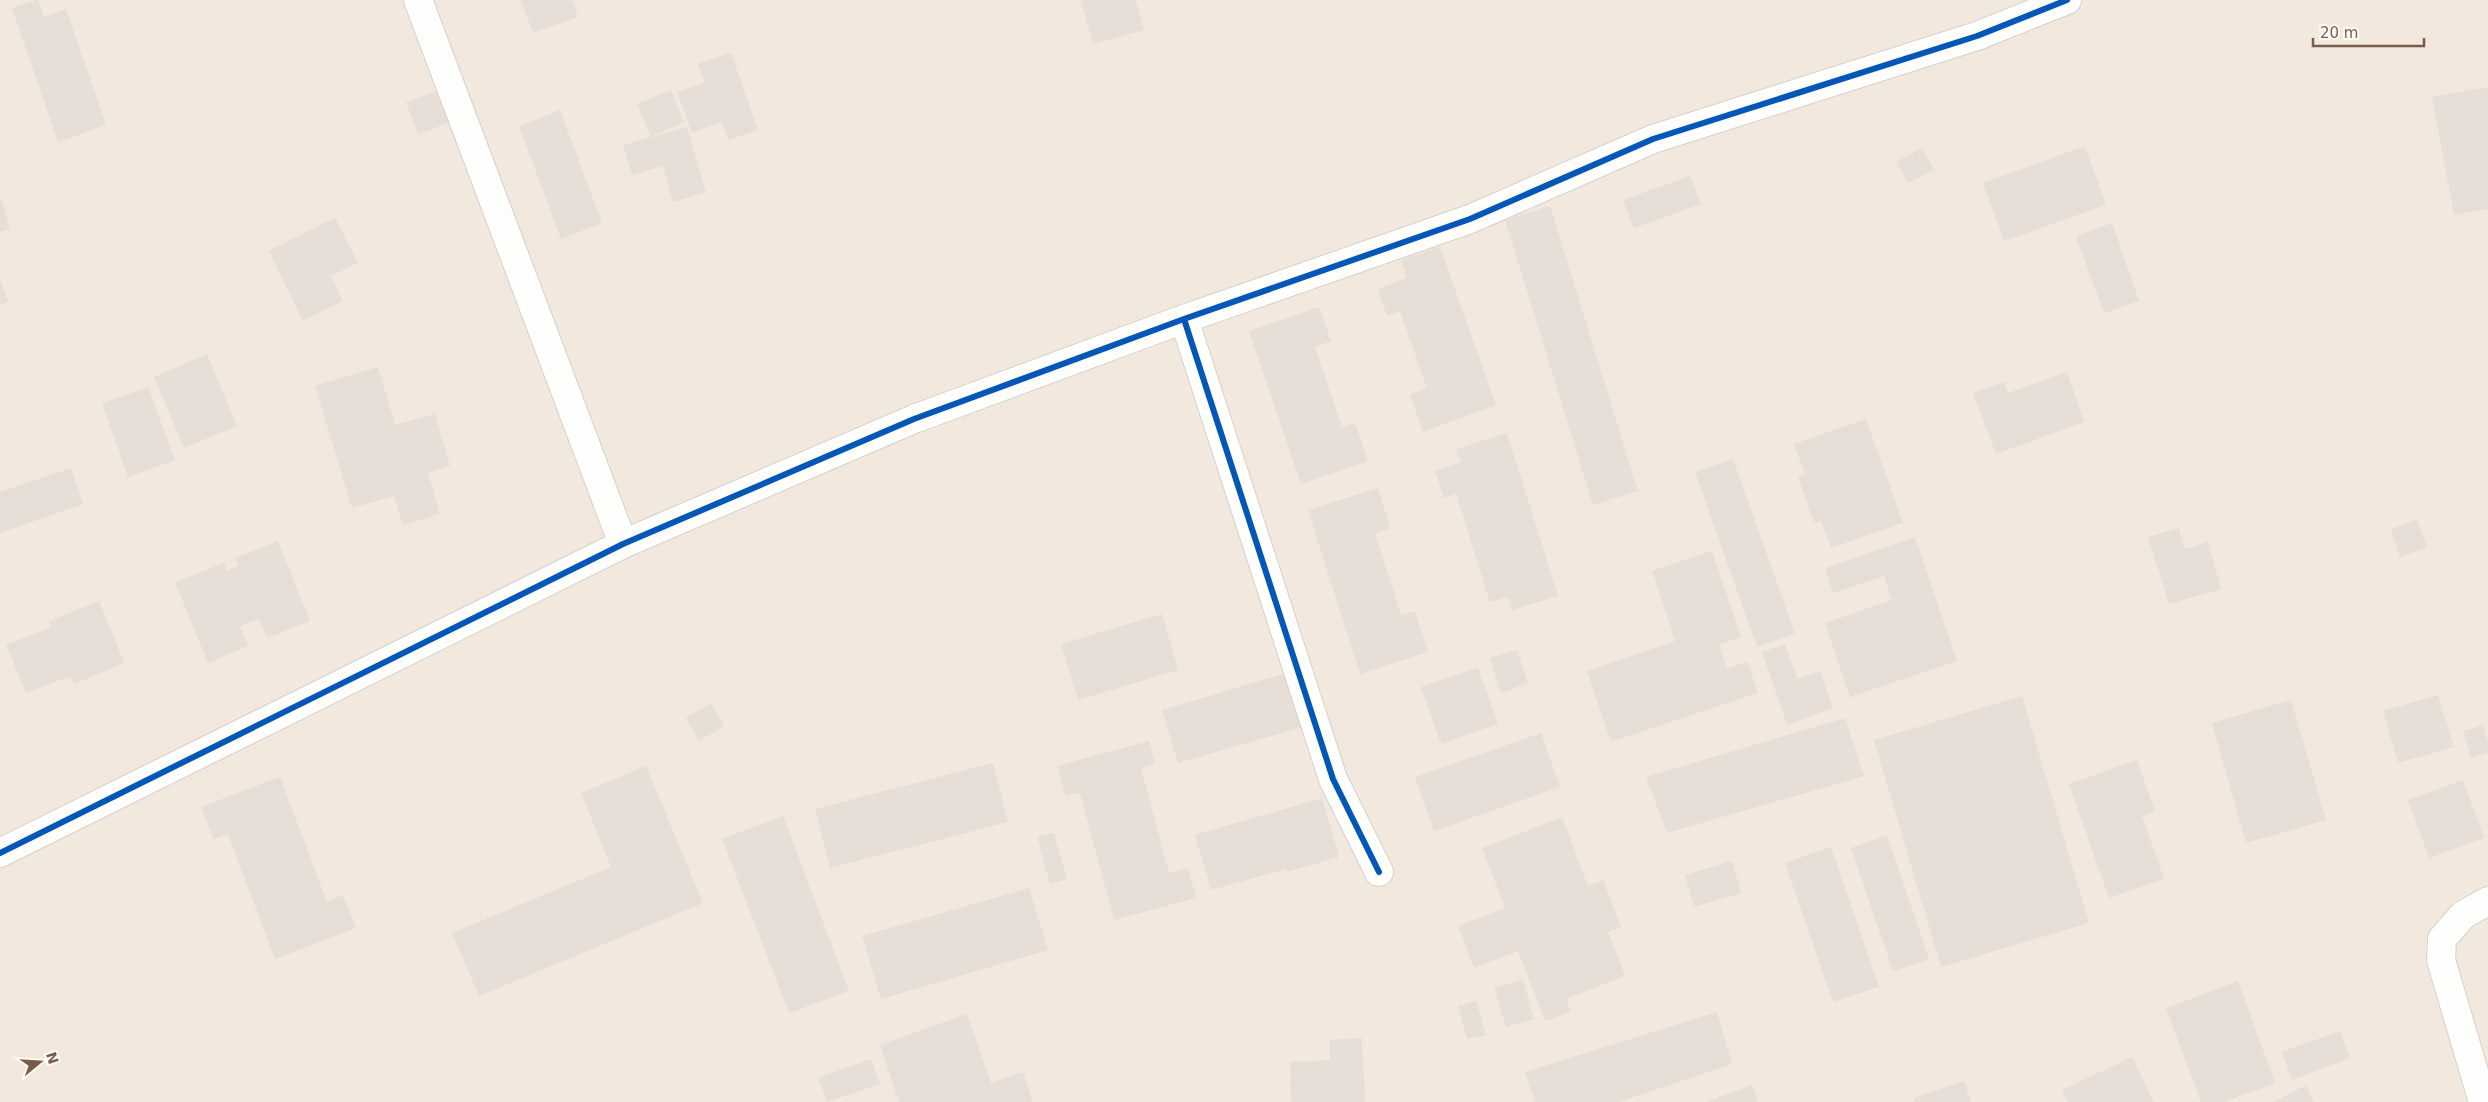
<svg xmlns="http://www.w3.org/2000/svg" width="2488" height="1102" viewBox="0 0 2488 1102" font-family="'DejaVu Sans',sans-serif">
<style>
.residential{fill:#f2e8de}
.building{fill:#e6ded7}
.lines{fill:none;stroke-linecap:round;stroke-linejoin:round}
.minor-casing{stroke:#d7d1cb;stroke-width:30}
.minor{stroke:#fefefd;stroke-width:28}
.cycleway-casing{stroke:#fffaf3;stroke-width:9}
.cycleway{stroke:#0057b8;stroke-width:6}
</style>
<rect width="100%" height="100%" fill="#f9f5f0"/>
<path class="residential" d="M 0,0 L 2488,0 L 2488,1102 L 0,1102 Z"/>
<path class="building" d="M 36,0 L 38,0 L 44,17 L 66,9 L 106,125 L 58,142 L 12,8 Z
M 521,0 L 572,0 L 578,17 L 533,33 Z
M 1081,0 L 1136,0 L 1144,30 L 1093,44 Z
M 731,53 L 758,130 L 728,140 L 722,122 L 692,133 L 677,92 L 705,83 L 698,64 Z
M 2488,87 L 2488,209 L 2454,215 L 2432,97 Z
M 671,90 L 684,122 L 651,137 L 637,104 Z
M 438,91 L 449,123 L 418,134 L 406,102 Z
M 560,110 L 602,223 L 561,239 L 519,126 Z
M 687,127 L 706,192 L 673,202 L 663,166 L 632,175 L 623,145 Z
M 2085,146 L 2106,205 L 2004,241 L 1983,183 Z
M 1922,148 L 1934,170 L 1908,183 L 1896,162 Z
M 1690,176 L 1701,204 L 1634,228 L 1623,200 Z
M 2,200 L 10,229 L 0,232 L 0,201 Z
M 1550,206 L 1638,491 L 1593,505 L 1505,220 Z
M 335,218 L 358,263 L 331,276 L 343,301 L 303,321 L 269,251 Z
M 2112,223 L 2139,301 L 2104,313 L 2076,236 Z
M 1440,247 L 1496,405 L 1423,432 L 1410,395 L 1427,388 L 1400,311 L 1387,316 L 1378,289 L 1407,278 L 1401,260 Z
M 0,279 L 8,302 L 0,305 Z
M 1319,307 L 1331,341 L 1315,347 L 1342,427 L 1355,423 L 1368,461 L 1301,484 L 1249,331 Z
M 207,354 L 237,426 L 184,448 L 154,377 Z
M 378,367 L 395,425 L 435,414 L 450,466 L 428,473 L 440,514 L 403,525 L 394,496 L 352,508 L 315,386 Z
M 2067,372 L 2084,422 L 1996,454 L 1973,393 L 2004,382 L 2008,393 Z
M 148,387 L 175,460 L 128,477 L 102,403 Z
M 1866,419 L 1903,523 L 1831,548 L 1821,521 L 1814,523 L 1798,477 L 1805,474 L 1794,444 Z
M 1507,433 L 1558,596 L 1512,610 L 1508,597 L 1490,602 L 1456,494 L 1444,498 L 1435,471 L 1461,462 L 1456,449 Z
M 1733,459 L 1795,634 L 1757,647 L 1695,472 Z
M 71,468 L 83,504 L 0,533 L 0,492 Z
M 1378,488 L 1390,528 L 1375,533 L 1401,615 L 1415,611 L 1428,652 L 1360,674 L 1308,510 Z
M 2417,519 L 2427,547 L 2400,557 L 2391,529 Z
M 2179,528 L 2185,549 L 2208,542 L 2221,589 L 2169,604 L 2148,537 Z
M 1915,537 L 1957,661 L 1850,697 L 1825,623 L 1892,600 L 1884,576 L 1833,593 L 1825,568 Z
M 278,541 L 310,621 L 267,638 L 259,619 L 240,626 L 248,646 L 208,663 L 175,582 L 224,563 L 227,571 L 239,566 L 235,558 Z
M 1712,551 L 1741,637 L 1719,644 L 1727,669 L 1747,661 L 1758,693 L 1611,742 L 1587,671 L 1675,641 L 1652,571 Z
M 99,601 L 124,663 L 74,684 L 71,676 L 26,693 L 6,645 L 51,627 L 49,621 Z
M 1162,614 L 1178,670 L 1078,700 L 1061,644 Z
M 1785,644 L 1797,679 L 1820,671 L 1833,708 L 1787,725 L 1762,652 Z
M 1517,650 L 1528,683 L 1501,693 L 1490,658 Z
M 1478,668 L 1498,724 L 1441,744 L 1421,687 Z
M 1290,672 L 1306,726 L 1178,763 L 1162,710 Z
M 2438,695 L 2454,747 L 2398,763 L 2383,711 Z
M 2022,696 L 2089,923 L 1941,967 L 1874,740 Z
M 2291,700 L 2326,820 L 2246,843 L 2212,723 Z
M 711,703 L 724,726 L 699,741 L 686,718 Z
M 1845,718 L 1864,776 L 1667,833 L 1646,777 Z
M 2483,725 L 2488,742 L 2488,753 L 2471,758 L 2463,731 Z
M 1541,733 L 1560,787 L 1434,831 L 1415,777 Z
M 1149,741 L 1155,764 L 1141,768 L 1169,873 L 1188,868 L 1196,898 L 1114,920 L 1080,793 L 1066,796 L 1057,766 Z
M 2137,760 L 2155,811 L 2142,816 L 2164,879 L 2109,898 L 2069,784 Z
M 993,763 L 1008,822 L 830,868 L 815,809 Z
M 646,766 L 703,903 L 479,996 L 452,933 L 611,867 L 581,793 Z
M 280,777 L 327,902 L 343,895 L 356,928 L 275,959 L 228,834 L 213,839 L 201,807 Z
M 2463,780 L 2484,838 L 2429,858 L 2408,800 Z
M 1322,798 L 1339,857 L 1287,872 L 1286,869 L 1211,890 L 1195,835 Z
M 783,816 L 849,991 L 789,1013 L 722,839 Z
M 1562,817 L 1588,886 L 1603,880 L 1621,927 L 1608,932 L 1625,976 L 1566,999 L 1571,1012 L 1545,1021 L 1518,951 L 1474,968 L 1458,926 L 1505,908 L 1482,848 Z
M 1054,833 L 1067,879 L 1050,884 L 1037,837 Z
M 1887,835 L 1929,959 L 1893,971 L 1851,848 Z
M 1831,847 L 1879,987 L 1833,1002 L 1785,863 Z
M 1732,861 L 1741,893 L 1694,907 L 1685,875 Z
M 1029,888 L 1048,950 L 881,999 L 862,936 Z
M 1523,979 L 1534,1019 L 1506,1027 L 1494,988 Z
M 2238,981 L 2275,1083 L 2224,1102 L 2201,1102 L 2166,1008 Z
M 1476,1001 L 1486,1035 L 1467,1039 L 1458,1006 Z
M 1717,1012 L 1732,1064 L 1619,1102 L 1535,1102 L 1525,1072 Z
M 967,1014 L 991,1083 L 1023,1072 L 1033,1102 L 899,1102 L 880,1045 Z
M 2340,1031 L 2350,1058 L 2292,1080 L 2282,1052 Z
M 1362,1038 L 1365,1102 L 1291,1102 L 1290,1062 L 1330,1060 L 1329,1040 Z
M 2132,1057 L 2154,1102 L 2068,1102 L 2062,1090 Z
M 871,1059 L 880,1084 L 827,1102 L 818,1078 Z
M 1964,1081 L 1971,1102 L 1915,1102 L 1914,1098 Z
M 1752,1085 L 1758,1102 L 1706,1102 Z
M 2306,1085 L 2314,1102 L 2273,1102 Z"/>
<g class="lines">
<defs>
<path id="minor" d="M 418,0 L 623,544
M 1184,319 L 1333,779 L 1379,872
M 0,853 L 623,544 L 914,419 L 1184,319 L 1470,219 L 1653,139 L 1977,36 L 2067,0
M 2483,1102 L 2441,960 L 2442,939 L 2463,915 L 2488,901"/>
</defs>
<use href="#minor" class="minor-casing"/>
<use href="#minor" class="minor"/>
<defs>
<path id="cycleway" d="M 1184,319 L 1333,779 L 1379,872
M 0,853 L 623,544 L 914,419 L 1184,319 L 1470,219 L 1653,139 L 1977,36 L 2067,0"/>
</defs>
<use href="#cycleway" class="cycleway-casing"/>
<use href="#cycleway" class="cycleway"/>
</g>
<g transform="translate(40 1062) rotate(72)" stroke="#fffaf3" stroke-width="4" paint-order="stroke">
<path d="M0-4L9 19L0 12L-9 19Z" fill="#7a5c4d"/>
<text y="-8" font-size="14" font-weight="bold" text-anchor="middle" fill="#7a5c4d">N</text>
</g>
<path d="M2313 38v8h111v-8" fill="none" stroke="#7a5c4d" stroke-width="2.5"/>
<text x="2320" y="38" font-size="15" fill="#7a5c4d" stroke="#fffaf3" stroke-width="4" paint-order="stroke">20 m</text>
</svg>
